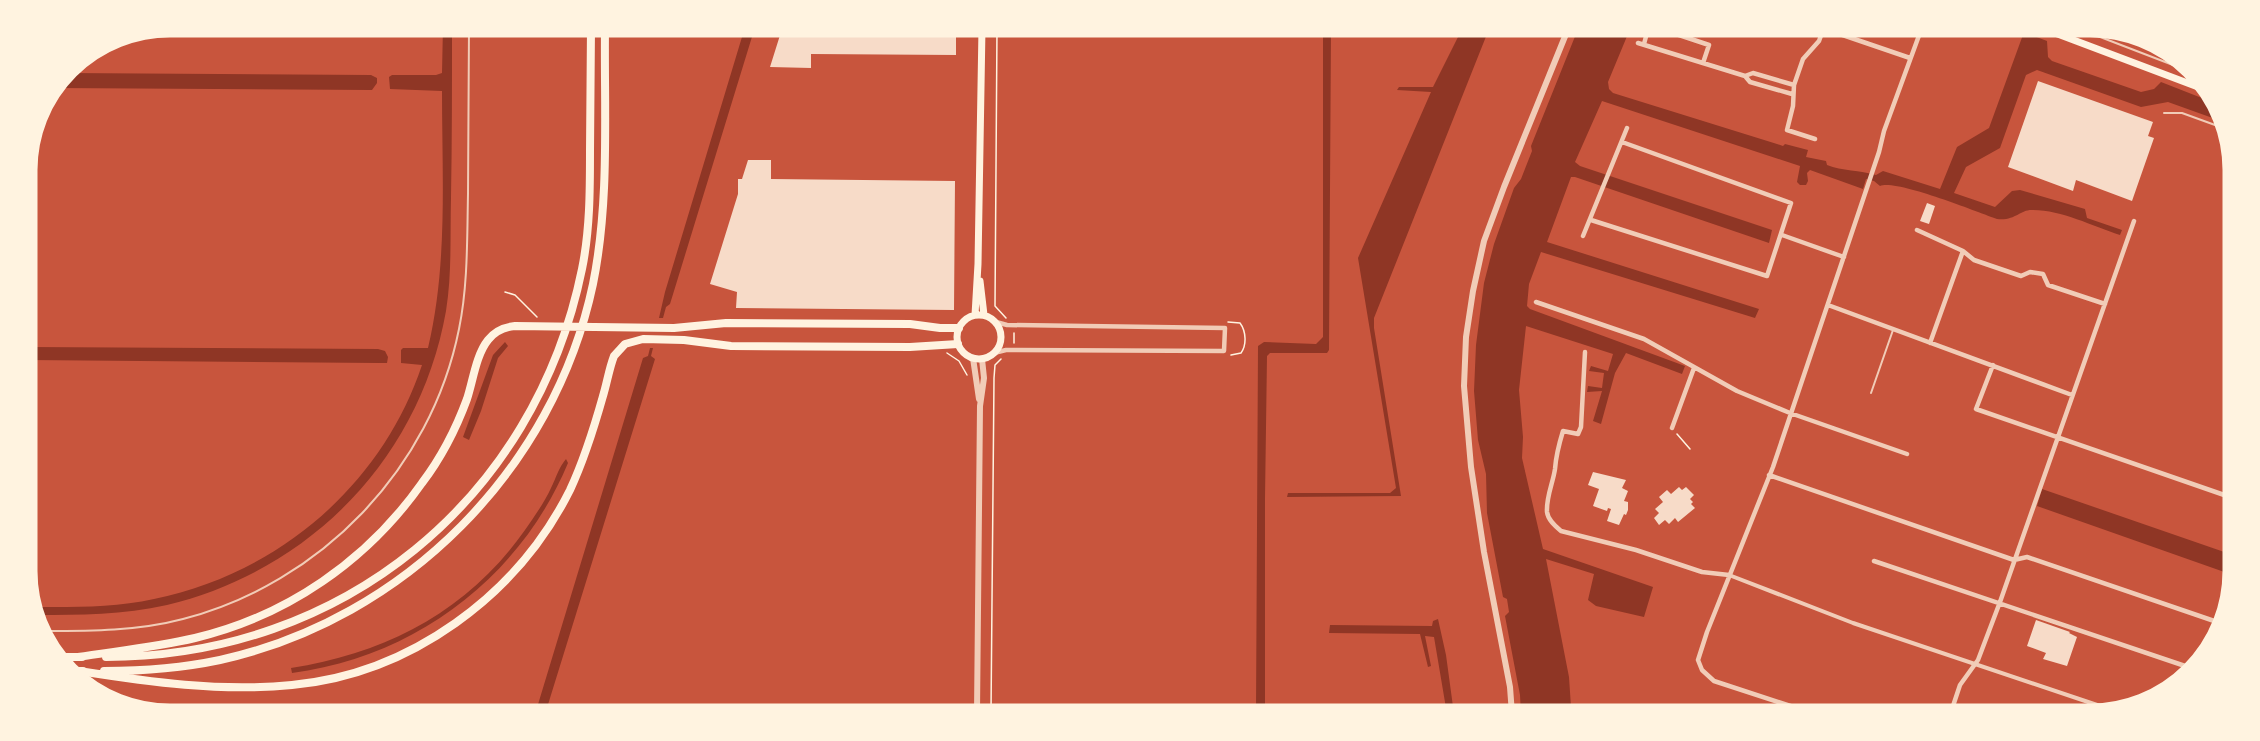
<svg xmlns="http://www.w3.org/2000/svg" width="2260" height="741" viewBox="0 0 2260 741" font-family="'PT Sans',sans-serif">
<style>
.water{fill:#8f3625}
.building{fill:#f7dbc8}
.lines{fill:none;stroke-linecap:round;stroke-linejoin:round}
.path{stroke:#fff3e0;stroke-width:1.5}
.service{stroke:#f1ccb7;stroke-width:2}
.pedestrian{stroke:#f1ccb7;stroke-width:4}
.minor{stroke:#f1ccb7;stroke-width:4.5}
.tertiary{stroke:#f1ccb7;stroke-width:6}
.secondary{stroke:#fff3e0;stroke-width:7}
.trunk{stroke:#fff3e0;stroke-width:8}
.rim{fill:none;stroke:#fff3e0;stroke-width:3}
</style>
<rect width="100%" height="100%" fill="#c8553d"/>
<path class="water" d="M 443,26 L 452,26 C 452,84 452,141 451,198 C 450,236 452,274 446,311 C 420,458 311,570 167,605 C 123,615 80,615 36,615 L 32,607 C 73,607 114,608 154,599 C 278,574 382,485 422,365 L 401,363 L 401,350 L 403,348 L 428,348 C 448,264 442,176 442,91 L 390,89 L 389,77 L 392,75 L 436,75 L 442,73 Z
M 745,27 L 755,27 L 670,304 L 666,307 L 663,318 L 659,318 L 665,292 Z
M 1323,28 L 1331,28 L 1329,350 L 1327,353 L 1270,353 L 1267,356 L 1265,498 L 1265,713 L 1256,713 L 1258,346 L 1264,342 L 1316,344 L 1323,337 Z
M 1462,29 L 1489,29 L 1374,318 L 1374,328 L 1401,496 L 1287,497 L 1288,493 L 1390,493 L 1396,488 L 1358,258 L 1431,92 L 1397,90 L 1399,87 L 1433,87 Z
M 1578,29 L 1630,29 L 1608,82 L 1609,89 L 1613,93 L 1777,144 L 1783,146 L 1785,144 L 1808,150 L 1806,157 L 1826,161 L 1827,165 C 1842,171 1860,170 1876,175 L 1883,171 L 1940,189 L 1957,147 L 1989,128 L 2024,32 L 2047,41 L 2048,57 L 2052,61 L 2141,92 L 2154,89 L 2161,82 L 2212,102 L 2221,121 L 2168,102 L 2141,107 L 2037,70 L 2026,75 L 2000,148 L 1966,167 L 1954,193 L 1995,207 L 2012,191 L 2020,190 L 2085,209 L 2087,218 L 2122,230 L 2120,235 C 2092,226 2062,210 2033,210 C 2020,209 2016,221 1997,219 C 1977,212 1896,179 1880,186 L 1874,181 L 1866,179 L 1863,189 L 1810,170 L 1807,173 L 1808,181 L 1806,185 L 1800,185 L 1797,182 L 1800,166 L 1602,101 L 1575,162 L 1580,166 L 1772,230 L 1769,243 L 1575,177 L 1571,177 L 1547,242 L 1759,309 L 1755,318 L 1541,252 L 1529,284 L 1527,306 L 1530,309 L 1685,366 L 1682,374 L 1626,353 L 1615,373 L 1601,424 L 1593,421 L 1602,391 L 1587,392 L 1588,386 L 1602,388 L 1604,373 L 1589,371 L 1591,366 L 1608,371 L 1613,354 L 1526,326 L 1519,390 L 1523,437 L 1522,458 L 1543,549 L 1653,587 L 1644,617 L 1596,606 L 1588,600 L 1594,574 L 1546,559 L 1569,677 L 1571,707 L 1573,711 L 1581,714 L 1521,714 L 1520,695 L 1505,616 L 1509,612 L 1507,599 L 1503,597 L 1487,513 L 1486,474 L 1478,440 L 1474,391 L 1476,345 L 1484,283 L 1494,244 L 1514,188 L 1521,179 L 1532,151 L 1531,146 Z
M 65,73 L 371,75 L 377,78 L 377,83 L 372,90 L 55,88 Z
M 505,342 L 508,346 L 498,358 L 481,411 L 469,440 L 463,437 L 493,355 Z
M 27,347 L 378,349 L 385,351 L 388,357 L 387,363 L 379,363 L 27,360 Z
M 650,348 L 653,348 L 651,356 L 655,359 L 546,711 L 536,711 L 643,358 L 648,356 Z
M 566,459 L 568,463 C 520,578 415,657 292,673 L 291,668 C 387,653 468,611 525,530 C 534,517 544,503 551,488 C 556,478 559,467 566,459 Z
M 2042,489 L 2230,554 L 2230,574 L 2037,506 Z
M 1438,619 L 1446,655 L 1454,714 L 1447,714 L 1434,637 L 1425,636 L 1431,666 L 1428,667 L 1420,634 L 1329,633 L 1330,625 L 1432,626 L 1433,621 Z"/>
<path class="building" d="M 787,27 L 956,28 L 956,55 L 811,54 L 811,68 L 770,67 L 781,32 L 785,33 Z
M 2038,81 L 2153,122 L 2148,136 L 2154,138 L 2132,201 L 2076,180 L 2073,191 L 2008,167 Z
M 748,160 L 771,160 L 771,179 L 955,181 L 954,310 L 736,308 L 737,292 L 710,284 L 738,194 L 738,179 L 742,179 Z
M 1927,203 L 1935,206 L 1929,224 L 1920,221 Z
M 1593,472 L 1626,480 L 1622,488 L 1628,491 L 1624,501 L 1628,502 L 1628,510 L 1626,515 L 1624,514 L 1619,525 L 1607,521 L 1611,509 L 1608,508 L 1607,511 L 1593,506 L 1599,489 L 1588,485 Z
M 1679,487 L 1682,490 L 1686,487 L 1694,495 L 1690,499 L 1693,502 L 1691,504 L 1695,508 L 1678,522 L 1675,518 L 1669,524 L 1665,520 L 1659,525 L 1654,518 L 1659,513 L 1655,509 L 1663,502 L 1659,497 L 1667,490 L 1671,494 Z
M 2036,620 L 2070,632 L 2069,633 L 2077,637 L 2067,666 L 2043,659 L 2046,653 L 2027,646 Z"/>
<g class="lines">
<path class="path" d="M 997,28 L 995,306 L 1006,318
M 505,292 L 515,295 L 537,317
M 1228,322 L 1240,323 C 1246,331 1247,345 1241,353 L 1231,355
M 1014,333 L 1014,343
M 947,353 L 959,361 L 967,375
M 1677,434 L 1690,449
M 991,713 L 994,378 L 995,365 L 1001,359"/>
<path class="service" d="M 2082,30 L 2199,75
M 2164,113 L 2182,113 L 2226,129
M 1871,393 L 1893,330
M 44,631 C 91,631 138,631 183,619 C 321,583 431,469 459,329 C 468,285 467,239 468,194 C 468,138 469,82 469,26"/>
<path class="pedestrian" d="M 1729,575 L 1853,623 L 2112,710"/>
<path class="minor" d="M 1661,29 L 1709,45 L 1703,63
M 1828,30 L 1910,58
M 1638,43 L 1745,76 L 1750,82 L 1792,94
M 1644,44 L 1648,29
M 1745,76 L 1753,73 L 1794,85
M 1815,139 L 1787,130 L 1793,106 L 1794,85 L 1803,59 L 1819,41 L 1823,30
M 1591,220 L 1767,276 L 1791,203 L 1622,142
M 1917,230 L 1963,251 L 1974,260 L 2021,276 L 2030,272 L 2043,274 L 2048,285 L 2105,304
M 1782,235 L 1844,257
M 1583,236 L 1627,128
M 1536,302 L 1644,339 L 1737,391 L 1790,413 L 1907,454
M 1828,305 L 2072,395
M 1930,343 L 1963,251
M 1585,352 L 1581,427 L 1578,434 L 1563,431 C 1559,444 1556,455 1555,469 C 1553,483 1546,497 1547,512 C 1548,520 1555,526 1561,531 L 1636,550 L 1702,572 L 1729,575
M 994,353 L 1006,350 L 1224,351 L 1225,328 L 1007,325 L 996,322
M 1993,365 L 1976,409 L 2230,497
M 1672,428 L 1694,368
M 1769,475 L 2014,560 L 2027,557 L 2223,624
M 1874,561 L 2194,669
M 1818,715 L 1714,681 L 1702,670 L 1698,660 L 1707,632 L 1773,467 L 1879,152 L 1884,131 L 1921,30
M 1950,715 L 1960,685 L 1978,660 L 2000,602 L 2134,221"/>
<path class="tertiary" d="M 973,358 L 979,399
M 977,713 L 980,406 L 984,378 L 982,359
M 1512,714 L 1510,687 L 1484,552 L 1471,467 L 1464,386 L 1466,337 L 1473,291 L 1484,241 L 1504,187 L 1568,29"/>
<path class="secondary" d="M 2047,30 L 2206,90
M 2116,30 L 2146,42
M 980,281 L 984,315
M957 337a22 22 0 1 1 44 0a22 22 0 1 1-44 0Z
M 975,315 L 978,264 L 982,28"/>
<path class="trunk" d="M 57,657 L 82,657
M 78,657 C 117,651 157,647 195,638 C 287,616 367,561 422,483 C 441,458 456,429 467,399 C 473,381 476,355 488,340 C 495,331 505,327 515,326 L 674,328 L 726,323 L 910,324 L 940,328 L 959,328
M 106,657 C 342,657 535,500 582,269 C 590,230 590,190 590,150 C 590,109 591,68 591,27
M 69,671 L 83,671
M 79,671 C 149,682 220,692 292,685 C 410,674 517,596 570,490 C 584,460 594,428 603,396 C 607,383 609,369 614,356 L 625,344 L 643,339 L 684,340 L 731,346 L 910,347 L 958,344
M 104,671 C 143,671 182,668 220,660 C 405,619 554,469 593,284 C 610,200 604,112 605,27"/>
</g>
<path d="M0 0H2260V741H0ZM170 36H2090A134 134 0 0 1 2224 170V571A134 134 0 0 1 2090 705H170A134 134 0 0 1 36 571V170A134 134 0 0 1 170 36Z" fill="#fff3e0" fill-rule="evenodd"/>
<path class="rim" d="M170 36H2090A134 134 0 0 1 2224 170V571A134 134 0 0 1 2090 705H170A134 134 0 0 1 36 571V170A134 134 0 0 1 170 36Z"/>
</svg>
